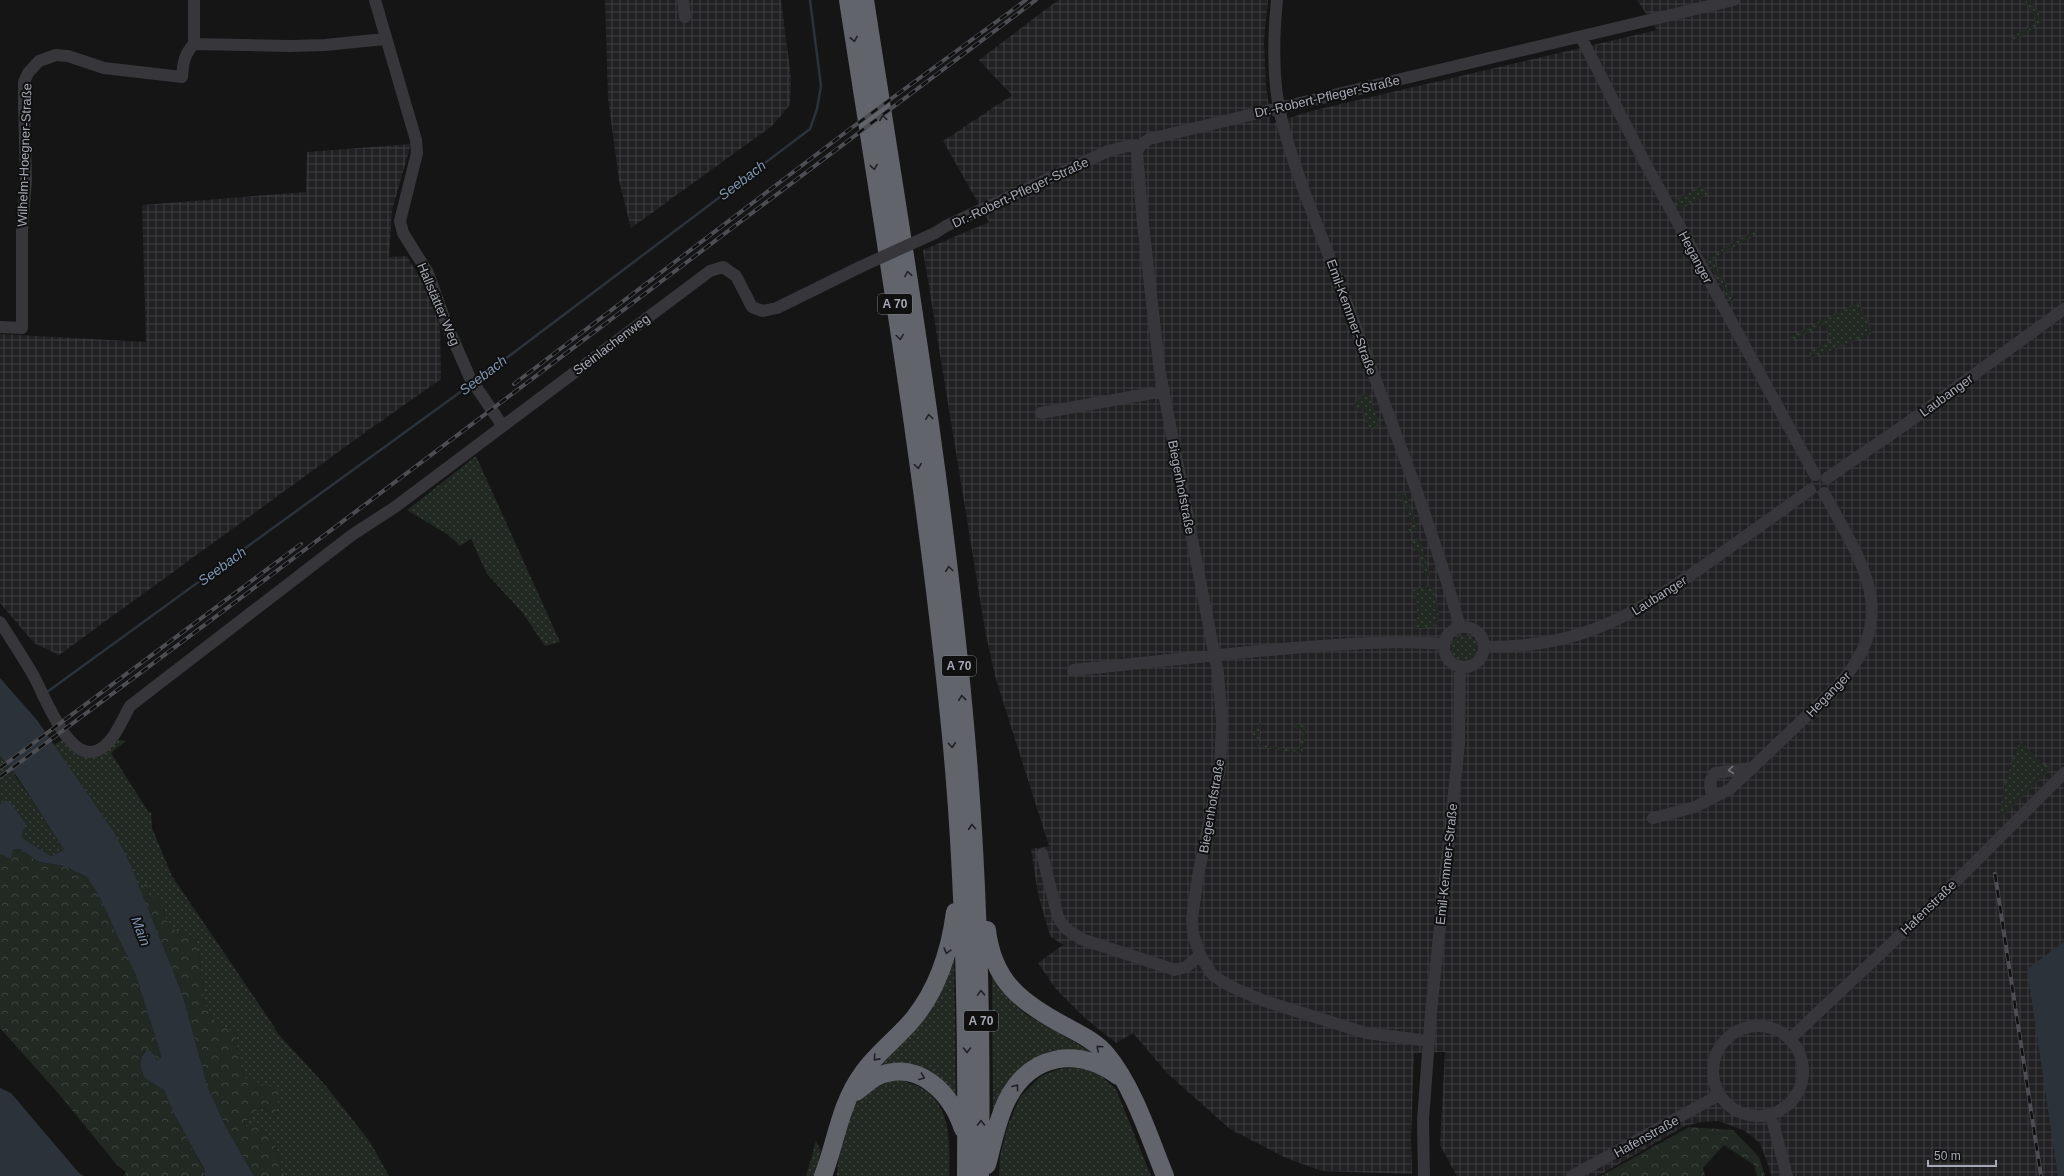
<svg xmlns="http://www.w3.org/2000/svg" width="2064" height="1176" viewBox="0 0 2064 1176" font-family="Arial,sans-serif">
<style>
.industrial{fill:url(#industrial-grid)}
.grass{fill:url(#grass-dots)}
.forest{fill:url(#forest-crowns)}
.water{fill:#2b323a}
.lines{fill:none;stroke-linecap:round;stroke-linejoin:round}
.stream{stroke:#2b323a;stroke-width:2.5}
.minor{stroke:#36363b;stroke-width:12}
.highway{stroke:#62646c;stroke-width:18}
.rail-casing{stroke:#4d4e54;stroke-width:4}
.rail{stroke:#101011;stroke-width:2.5;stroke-dasharray:8;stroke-linecap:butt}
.minor-bridge{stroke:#36363b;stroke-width:12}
.oneway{stroke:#202123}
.oneway2{stroke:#74767f}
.labels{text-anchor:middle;stroke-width:4;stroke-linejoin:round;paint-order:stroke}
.shield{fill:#101011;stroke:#7a7c84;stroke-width:1}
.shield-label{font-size:12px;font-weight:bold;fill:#a7aab6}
.street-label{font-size:13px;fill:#a7aab6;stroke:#101011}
.water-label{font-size:14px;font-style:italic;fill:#7f95b0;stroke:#101011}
</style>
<defs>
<pattern id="industrial-grid" width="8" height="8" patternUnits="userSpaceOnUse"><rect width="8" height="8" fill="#212123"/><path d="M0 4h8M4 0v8" fill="none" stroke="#3e3f41"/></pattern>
<pattern id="grass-dots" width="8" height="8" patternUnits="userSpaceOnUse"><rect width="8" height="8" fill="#212922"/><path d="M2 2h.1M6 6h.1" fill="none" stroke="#3e4540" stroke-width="1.8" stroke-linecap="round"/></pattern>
<pattern id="forest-crowns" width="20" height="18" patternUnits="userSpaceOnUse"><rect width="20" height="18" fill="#212922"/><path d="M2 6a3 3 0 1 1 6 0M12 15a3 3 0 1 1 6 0" fill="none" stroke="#3e4540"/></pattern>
</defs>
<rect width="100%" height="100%" fill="#151516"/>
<path class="industrial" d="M 605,0 L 781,0 L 791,78 L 790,105 L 772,126 L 631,228 L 619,180 L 608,98 Z
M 1058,0 L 1268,0 L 1264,40 L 1266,84 L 1271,124 L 1311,111 L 1657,30 L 1637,0 L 2064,0 L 2064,1176 L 1772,1176 L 1760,1143 L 1745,1131 L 1719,1121 L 1701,1122 L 1685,1126 L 1598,1176 L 1457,1176 L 1440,1145 L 1445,1052 L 1414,1053 L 1411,1138 L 1412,1174 L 1322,1171 L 1286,1158 L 1230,1129 L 1167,1073 L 1133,1033 L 1116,1043 L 1085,1018 L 1056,989 L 1038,963 L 1063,945 L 1050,936 L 1038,894 L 1031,849 L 1049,846 L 995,676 L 985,630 L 923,250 L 989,222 L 943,141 L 1012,95 L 979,60 Z
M 411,144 L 392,210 L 389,257 L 407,256 L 428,292 L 440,326 L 441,379 L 363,434 L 59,655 L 34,643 L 0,603 L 0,334 L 146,342 L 142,205 L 306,192 L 307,152 Z"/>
<path class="grass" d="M 2025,0 L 2031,0 L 2043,22 L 2014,40 L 2013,36 L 2037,23 Z
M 1701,186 L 1705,188 L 1708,194 L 1681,209 L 1675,200 Z
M 1755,231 L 1757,234 L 1712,259 L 1734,300 L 1732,301 L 1728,298 L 1707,259 L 1721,251 L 1722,249 Z
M 1858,302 L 1873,333 L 1812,358 L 1809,352 L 1832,340 L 1824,324 L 1791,341 L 1789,337 Z
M 1368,393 L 1380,425 L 1369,429 L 1362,408 L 1355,411 L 1354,406 L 1359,397 Z
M 476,456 L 560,642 L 545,646 L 522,612 L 487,574 L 471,539 L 460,546 L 447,534 L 407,510 Z
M 1405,492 L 1418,529 L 1408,532 L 1408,530 L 1413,527 L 1402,496 L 1396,498 L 1395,496 Z
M 1420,539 L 1430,576 L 1425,577 L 1418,550 L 1414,551 L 1411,542 Z
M 1432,585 C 1434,594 1445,622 1433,626 C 1428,628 1420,628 1414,628 L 1414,625 L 1418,616 L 1413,590 Z
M1451 648a13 13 0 1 1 26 0a13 13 0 1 1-26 0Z
M 1261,723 L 1258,744 L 1299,751 L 1303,730 L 1294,728 L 1295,724 L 1306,726 L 1302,754 L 1258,746 L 1256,743 L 1257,737 L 1252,736 L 1259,724 Z
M 62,740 L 72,750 L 87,755 L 119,740 L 126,741 L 111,753 L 149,813 L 151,811 L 152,828 L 172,876 L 273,1025 L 278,1034 L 326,1086 L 370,1142 L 389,1176 L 286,1176 L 281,1170 L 277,1148 L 258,1124 L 247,1128 L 244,1122 L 260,1107 L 274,1115 L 245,1078 L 239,1060 L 236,1034 L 212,1019 L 203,999 L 202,975 L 196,939 L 169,928 L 161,903 L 149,899 L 147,883 L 140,889 L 114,832 L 54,745 Z
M 2020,740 L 2044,766 L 2048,763 L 2052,767 L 1999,819 L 2004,786 Z
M 0,756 C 24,785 43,819 64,850 L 51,856 L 21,837 L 5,800 L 0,804 Z
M 954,947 L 956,1101 L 941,1085 L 868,1077 Z
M 992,975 L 1008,998 L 1027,1015 L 1097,1055 L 1067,1050 L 993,1110 Z
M 1081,1067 L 1101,1076 L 1116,1089 L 1151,1176 L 999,1176 L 1000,1156 L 1008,1125 L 1020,1097 L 1041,1076 L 1059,1069 Z
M 897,1080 C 950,1088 951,1132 949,1176 L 837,1176 C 841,1131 846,1090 897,1080 Z
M 816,1141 L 821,1151 L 815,1176 L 806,1176 Z"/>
<path class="forest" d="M 13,849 L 20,849 L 39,862 L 64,866 L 87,877 L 100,898 L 136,976 L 161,1055 L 160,1060 L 157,1061 L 144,1051 L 141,1060 L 143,1074 L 164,1090 L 174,1114 L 204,1170 L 205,1176 L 124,1176 L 126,1172 L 117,1165 L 58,1093 L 0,1028 L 0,854 Z
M 147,882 L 149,899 L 156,897 L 161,903 L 169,928 L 196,939 L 202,975 L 203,999 L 212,1019 L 236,1034 L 239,1060 L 245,1078 L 281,1090 L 275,1115 L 260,1107 L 244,1123 L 247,1128 L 258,1124 L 277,1148 L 281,1170 L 286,1176 L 254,1176 L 226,1127 L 208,1088 L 183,996 L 140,889 Z
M 1689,1127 L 1733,1130 L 1759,1157 L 1765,1176 L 1757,1176 L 1754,1165 L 1724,1145 L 1703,1168 L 1705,1176 L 1601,1176 Z"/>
<path class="water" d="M 0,678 L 37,720 L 114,832 L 131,866 L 183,996 L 208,1088 L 226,1127 L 254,1176 L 205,1176 L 204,1169 L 174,1114 L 164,1090 L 145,1078 C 140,1070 138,1057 147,1050 L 151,1051 L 157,1061 L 161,1057 L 160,1052 L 136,976 L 100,898 L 87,877 L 64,866 L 39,862 L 20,849 L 13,849 L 11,859 L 1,854 L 0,856 L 0,804 L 5,800 L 11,803 L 26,824 L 21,837 L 51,856 L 64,850 L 18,778 L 0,756 Z
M 2064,942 L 2064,1176 L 2058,1176 L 2027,969 Z
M 0,1088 L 11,1093 L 79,1173 L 84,1176 L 0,1176 Z"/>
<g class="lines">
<path class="stream" d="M 476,381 L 810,129 L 817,109 L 821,86 L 810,0
M 47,692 L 470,385"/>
<path class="minor" d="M 375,0 L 416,140 L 417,153 L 400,221 L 403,233 L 428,273 L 446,323 L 470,378 L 502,425
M 683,0 L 685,17
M 1277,0 C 1273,40 1272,86 1283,125 C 1298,182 1323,238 1343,293 C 1384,404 1429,514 1460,627
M 1581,37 L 1643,159 L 1815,475
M 194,44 L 290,46 L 325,45 L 385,39
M 935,233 L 946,226 L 1108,151 L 1128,146 L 1140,146
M 0,327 L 22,328 L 22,230 L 26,180 L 24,103 L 24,82 L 28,73 L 39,61 L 56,55 L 68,56 L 104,68 L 182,77 C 183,64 184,54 194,44 L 194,0
M 1041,413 L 1164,391
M 1827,478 L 1906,424 L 2064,309
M 0,622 C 11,639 22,656 32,673 C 43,691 67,761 96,751 C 113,745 122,720 130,706 L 352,535 L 395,507 L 710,271 L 723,267 L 736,276 L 752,307 L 763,311 L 777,308 L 860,267
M1444 647a20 20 0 1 1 40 0a20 20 0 1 1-40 0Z
M 1484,647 C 1516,647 1549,644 1580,634 C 1625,620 1663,594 1702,567 C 1738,542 1774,516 1810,490
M 1073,670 C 1146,663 1220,654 1293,648 C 1344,644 1394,640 1444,644
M 1713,798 C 1710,789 1708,780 1715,773 L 1752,768
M 1653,818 L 1695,807 L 1730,789 L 1835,689 C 1903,616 1863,565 1824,493
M 1042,854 L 1058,917 L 1065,928 L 1081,939 L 1175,970 L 1186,967 L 1200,955
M1713 1071a45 45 0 1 1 90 0a45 45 0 1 1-90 0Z
M 1790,1039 L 1931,906 L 2064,773
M 1429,1041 L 1366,1033 L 1264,1001 L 1234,988 L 1220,980 L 1211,973 L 1200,955 L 1193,934 L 1192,918 L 1198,876 L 1220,768 L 1222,722 L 1218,673 L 1160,373 L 1143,224 L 1137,152 L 1140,146 L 1149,139 L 1734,0
M 1771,1115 L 1787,1176
M 1424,1176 L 1423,1120 L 1431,1012 L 1459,744 L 1460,667
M 1572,1176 L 1719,1095"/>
<path class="highway" d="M 848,0 C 886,245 927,490 951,736 C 965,882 967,1029 966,1176
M 865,0 C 903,245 945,489 966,736 C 979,883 982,1029 980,1176
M 987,930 C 993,982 1022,1003 1065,1026 C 1080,1034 1097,1042 1107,1055 C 1133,1086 1150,1139 1165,1176
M 856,1092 C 863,1087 869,1081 876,1077 C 918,1058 951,1093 963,1129
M 987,1165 C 993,1143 997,1120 1007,1100 C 1031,1053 1078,1047 1118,1076
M 823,1176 C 836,1142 840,1104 862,1074 C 876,1053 898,1038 914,1018 C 938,988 950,950 955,912"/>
<defs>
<path id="rail" d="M 514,384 L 850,129 L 1026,0
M 0,768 L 301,544
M 0,777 C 347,521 690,258 1036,0
M 1995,874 L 2041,1176"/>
</defs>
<use href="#rail" class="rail-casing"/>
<use href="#rail" class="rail"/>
<path class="minor-bridge" d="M 860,267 L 935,233"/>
</g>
<defs><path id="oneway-chevron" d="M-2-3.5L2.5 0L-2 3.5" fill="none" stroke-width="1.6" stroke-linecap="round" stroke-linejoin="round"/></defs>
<g class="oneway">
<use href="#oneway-chevron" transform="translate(854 39) rotate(81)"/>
<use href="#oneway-chevron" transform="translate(883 118) rotate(-99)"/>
<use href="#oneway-chevron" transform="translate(874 167) rotate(81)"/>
<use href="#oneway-chevron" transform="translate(908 274) rotate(-99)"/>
<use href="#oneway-chevron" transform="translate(900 337) rotate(82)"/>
<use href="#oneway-chevron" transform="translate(929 417) rotate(-97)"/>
<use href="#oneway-chevron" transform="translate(918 466) rotate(82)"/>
<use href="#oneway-chevron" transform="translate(949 569) rotate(-98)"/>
<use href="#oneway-chevron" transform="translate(962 698) rotate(-96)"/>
<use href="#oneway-chevron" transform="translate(952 745) rotate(86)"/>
<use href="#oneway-chevron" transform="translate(972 827) rotate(-94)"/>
<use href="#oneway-chevron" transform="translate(947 951) rotate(106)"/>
<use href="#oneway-chevron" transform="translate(981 993) rotate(-92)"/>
<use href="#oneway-chevron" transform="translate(1099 1048) rotate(-138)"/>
<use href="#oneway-chevron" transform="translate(967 1050) rotate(90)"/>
<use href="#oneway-chevron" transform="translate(876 1058) rotate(132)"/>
<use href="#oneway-chevron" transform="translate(922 1077) rotate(21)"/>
<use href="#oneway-chevron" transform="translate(1016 1087) rotate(-53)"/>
<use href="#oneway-chevron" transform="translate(981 1123) rotate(-90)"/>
</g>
<use class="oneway2" href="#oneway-chevron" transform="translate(1731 770) rotate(175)"/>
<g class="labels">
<g class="shield">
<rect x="878" y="294" width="34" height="20" rx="3"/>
<rect x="942" y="656" width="34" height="20" rx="3"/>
<rect x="964" y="1011" width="34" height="20" rx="3"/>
</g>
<g class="shield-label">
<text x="895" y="308">A 70</text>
<text x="959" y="670">A 70</text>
<text x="981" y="1025">A 70</text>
</g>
<g class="street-label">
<text transform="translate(1327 96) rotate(-13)" y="5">Dr.-Robert-Pfleger-Straße</text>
<text transform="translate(24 155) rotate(-88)" y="5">Wilhelm-Hoegner-Straße</text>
<text transform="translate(1020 192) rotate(-25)" y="5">Dr.-Robert-Pfleger-Straße</text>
<text transform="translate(1696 257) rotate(62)" y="5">Heganger</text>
<text transform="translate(439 304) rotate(67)" y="5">Hallstätter Weg</text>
<text transform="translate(1352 317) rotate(70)" y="5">Emil-Kemmer-Straße</text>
<text transform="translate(611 344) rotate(-37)" y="5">Steinlachenweg</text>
<text transform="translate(1946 395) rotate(-36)" y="5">Laubanger</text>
<text transform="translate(1182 487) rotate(79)" y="5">Biegenhofstraße</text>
<text transform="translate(1659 595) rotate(-32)" y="5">Laubanger</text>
<text transform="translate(1828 694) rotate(-46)" y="5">Heganger</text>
<text transform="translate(1211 806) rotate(-80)" y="5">Biegenhofstraße</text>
<text transform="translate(1446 864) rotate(-84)" y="5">Emil-Kemmer-Straße</text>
<text transform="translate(1928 907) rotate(-44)" y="5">Hafenstraße</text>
<text transform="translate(1646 1136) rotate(-29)" y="5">Hafenstraße</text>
</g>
<g class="water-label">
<text transform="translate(742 180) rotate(-37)" y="5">Seebach</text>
<text transform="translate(483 375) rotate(-37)" y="5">Seebach</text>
<text transform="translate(222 566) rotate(-36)" y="5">Seebach</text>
<text transform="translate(141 931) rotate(69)" y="5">Main</text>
</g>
</g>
<path d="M1928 1160v6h68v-6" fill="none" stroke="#a7aab6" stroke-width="2"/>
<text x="1934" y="1160" font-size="12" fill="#a7aab6" stroke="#101011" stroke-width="3" paint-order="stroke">50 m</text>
</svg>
